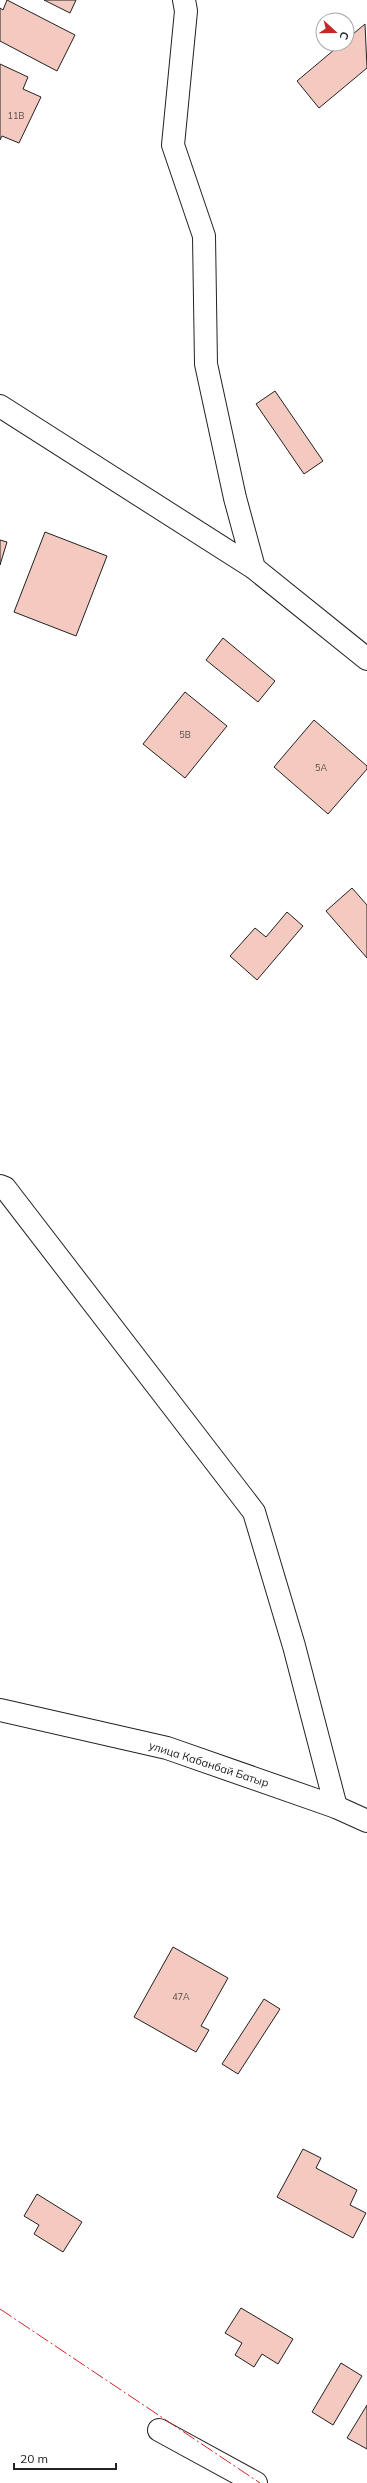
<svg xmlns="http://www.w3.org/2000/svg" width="367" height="2483" viewBox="0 0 367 2483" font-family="Mulish,sans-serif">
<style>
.building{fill:#f3c9c0;stroke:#222}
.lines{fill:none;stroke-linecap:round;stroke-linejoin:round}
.minor-casing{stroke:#222;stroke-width:24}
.primary-casing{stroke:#222;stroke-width:24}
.minor{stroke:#fff;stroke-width:22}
.primary{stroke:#fff;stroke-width:22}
.power{stroke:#c62828;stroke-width:1;stroke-dasharray:14 3 2 3;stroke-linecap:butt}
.labels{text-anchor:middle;stroke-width:3;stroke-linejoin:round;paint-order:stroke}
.number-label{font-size:9px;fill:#564c4a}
.street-label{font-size:11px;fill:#222;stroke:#fff}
</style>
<rect width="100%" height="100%" fill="#fff"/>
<path class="building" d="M 7,0 L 75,35 L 57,71 L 0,41 L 0,8 L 3,10 Z
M 44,0 L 76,0 L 70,13 Z
M 365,24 L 367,68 L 319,108 L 297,81 L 341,44 L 347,44 L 347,39 Z
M 0,64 L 28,77 L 23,89 L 41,97 L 19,143 L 2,136 L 0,140 Z
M 275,391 L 323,461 L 304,474 L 256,404 Z
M 45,532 L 107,556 L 76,636 L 14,612 Z
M 0,540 L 7,542 L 0,565 Z
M 223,638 L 275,681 L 258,702 L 206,660 Z
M 185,692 L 227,726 L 185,778 L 143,744 Z
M 314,720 L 367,766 L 367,769 L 328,814 L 274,767 Z
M 352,888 L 367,905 L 367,958 L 326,911 Z
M 287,912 L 303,926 L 257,980 L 230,956 L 255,928 L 266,937 Z
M 173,1947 L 228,1978 L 201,2026 L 209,2030 L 196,2052 L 134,2017 Z
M 264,1999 L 280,2009 L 238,2074 L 222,2064 Z
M 303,2149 L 321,2158 L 316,2168 L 357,2190 L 350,2205 L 366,2213 L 353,2238 L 277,2197 Z
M 37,2194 L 82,2222 L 63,2252 L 34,2234 L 39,2225 L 24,2216 Z
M 241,2308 L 293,2339 L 278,2364 L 262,2354 L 254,2367 L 235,2355 L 242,2343 L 225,2333 Z
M 341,2363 L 362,2376 L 333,2425 L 312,2412 Z
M 367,2405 L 367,2449 L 347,2438 Z"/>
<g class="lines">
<defs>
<path id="minor" d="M 184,0 L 186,11 L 173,145 L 204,236 L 206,364 L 235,498 L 254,568
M 0,406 L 254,568 L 367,659
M 0,1186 L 5,1188 L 254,1512 L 294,1646 L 336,1807
M 159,2430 L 256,2483"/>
<path id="primary" d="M 0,1710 L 167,1748 L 336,1807 L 367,1821"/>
</defs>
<use href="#minor" class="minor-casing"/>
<use href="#primary" class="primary-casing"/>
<use href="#minor" class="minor"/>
<use href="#primary" class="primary"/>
<path class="power" d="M 0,2309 L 260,2483"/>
</g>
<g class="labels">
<g class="number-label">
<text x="16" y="119">11В</text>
<text x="185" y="738">5В</text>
<text x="321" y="771">5А</text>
<text x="181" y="2000">47А</text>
</g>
<g class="street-label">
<text transform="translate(209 1764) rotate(18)" y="4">улица Кабанбай Батыр</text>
</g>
</g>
<g transform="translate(335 32) rotate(111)"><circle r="19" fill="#ffffff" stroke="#a7a7a7"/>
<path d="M0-3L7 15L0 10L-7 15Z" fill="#c62828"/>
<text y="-6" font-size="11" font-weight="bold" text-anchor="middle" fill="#222222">С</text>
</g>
<path d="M14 2463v6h102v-6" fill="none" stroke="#222222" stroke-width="2"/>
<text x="20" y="2463" font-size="12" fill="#222222" stroke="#ffffff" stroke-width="3" paint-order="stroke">20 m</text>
</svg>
